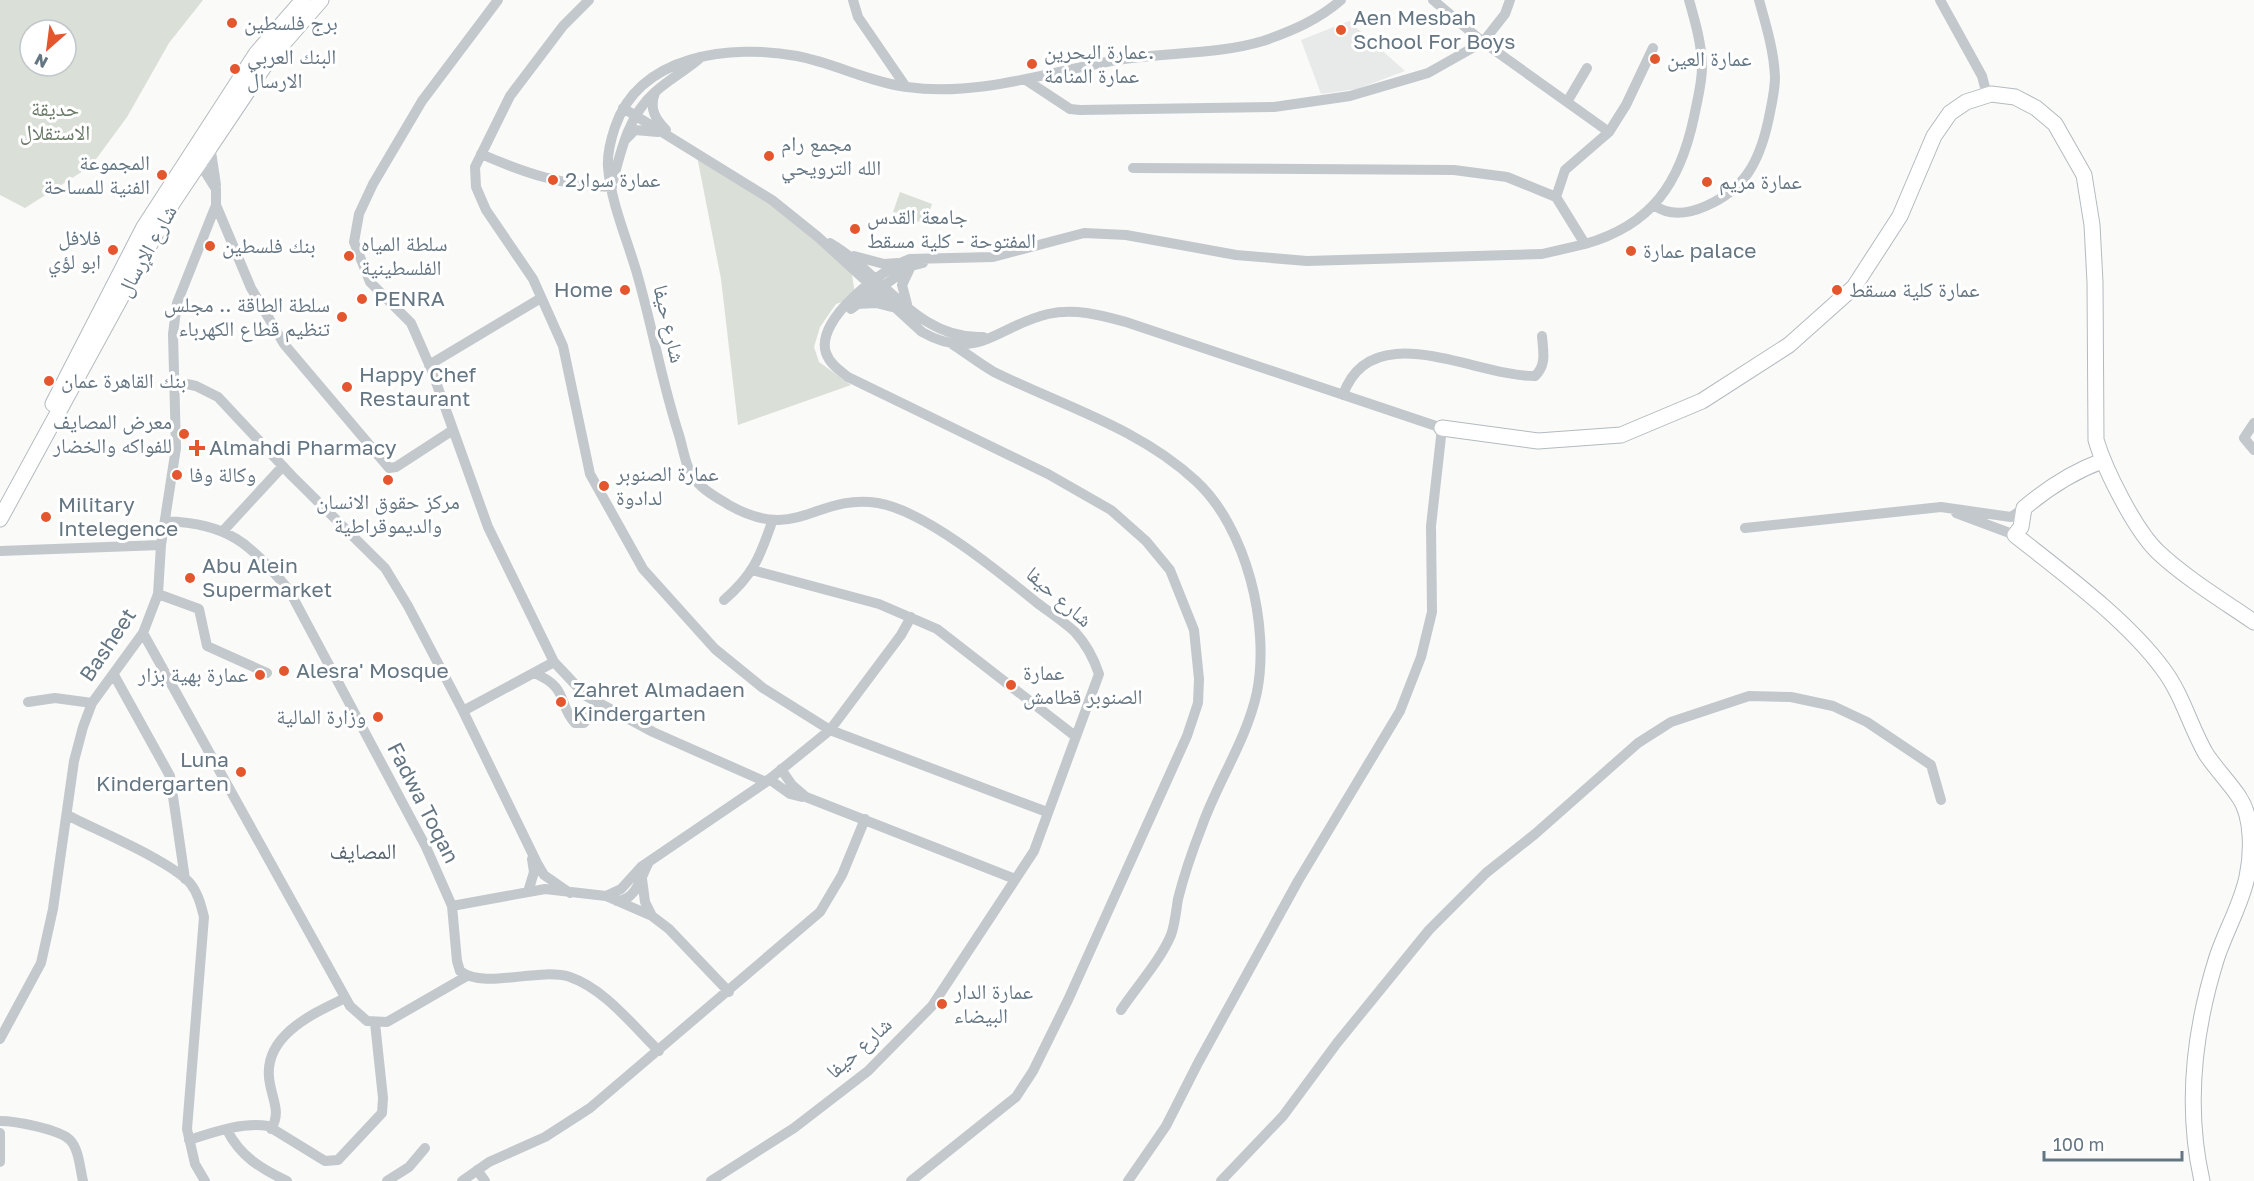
<svg xmlns="http://www.w3.org/2000/svg" width="2254" height="1181" viewBox="0 0 2254 1181" font-family="'Golos Text','Noto Naskh Arabic',sans-serif">
<style>
.built{fill:#e8e9e9}
.green{fill:#dadfd7;fill-rule:evenodd}
.lines{fill:none;stroke-linecap:round;stroke-linejoin:round}
.secondary-casing{stroke:#b3babf;stroke-width:17}
.street{stroke:#c3c8cc;stroke-width:10}
.secondary{stroke:#fff;stroke-width:15}
.poi-dot{fill:#e4572e;stroke:#fff;stroke-width:2}
.labels{text-anchor:middle;stroke-width:6;stroke-linejoin:round;paint-order:stroke}
.poi-label{font-size:21px;fill:#657683;stroke:#fff;text-anchor:start}
.park-label{font-size:21px;fill:#687a64;stroke:#fff}
.street-label{font-size:21px;fill:#657683;stroke:#fff}
.neighbourhood-label{font-size:22px;fill:#57646e;stroke:#fff}
</style>
<rect width="100%" height="100%" fill="#fafaf8"/>
<path class="built" d="M 1349,21 L 1405,71 L 1357,89 L 1321,94 L 1301,40 Z"/>
<path class="green" d="M 0,0 L 203,0 L 169,43 L 127,117 L 91,166 L 25,208 L 0,195 ZM 30,30 L 66,30 L 66,66 L 30,66 Z
M 696,151 L 755,188 L 851,268 L 855,294 L 852,299 L 836,304 L 820,327 L 814,347 L 819,362 L 851,385 L 738,425 L 721,279 Z
M 900,192 L 932,204 L 925,224 L 893,212 Z"/>
<g class="lines">
<defs>
<path id="secondary" d="M 53,404 L 144,227 L 256,54 L 303,0
M 1442,428 L 1538,441 L 1621,435 L 1702,401 L 1789,345 L 1854,287 L 1900,216 L 1934,136 L 1950,113 L 1966,102 L 1991,94 L 2015,97 L 2036,108 L 2055,124 L 2084,175 L 2092,225 L 2095,282 L 2096,440 C 2105,470 2135,530 2158,552 C 2187,579 2222,600 2254,622
M 2102,461 C 2072,472 2049,487 2024,508 L 2021,527 L 2015,535 C 2063,573 2127,620 2163,669 C 2182,694 2190,726 2206,754 C 2216,769 2229,782 2239,797 C 2253,817 2252,854 2247,877 C 2241,905 2226,930 2217,957 C 2194,1030 2185,1106 2202,1181
M 0,519 L 173,202 L 267,62 L 321,0"/>
</defs>
<use href="#secondary" class="secondary-casing"/>
<path class="street" d="M 498,0 L 422,101 L 373,184 L 359,214 L 354,242 L 370,282 L 411,323 L 432,371 L 488,527 L 554,662 L 586,696 L 653,732 L 766,782
M 589,0 L 563,26 L 510,96 L 475,167 L 476,187 L 486,210 L 533,279 L 563,346 L 590,474 L 643,569 L 715,649 L 763,688 L 830,730 L 1047,812
M 853,0 L 858,17 L 906,87
M 1433,0 L 1483,42 L 1505,14 L 1510,0
M 1940,0 L 1982,76 L 1987,95
M 1026,80 L 1070,109 L 1080,110 L 1274,107 L 1350,96 L 1428,73 L 1483,42 L 1609,132 L 1565,170 L 1556,197 L 1585,244 C 1652,225 1680,183 1694,117 C 1697,101 1702,84 1702,67 C 1702,45 1695,21 1689,0
M 655,93 C 649,108 655,119 666,130
M 1567,102 L 1587,68
M 623,108 L 772,200 L 818,237 L 922,332 C 977,363 997,326 1048,314 C 1075,308 1100,315 1126,322 L 1442,428 L 1431,526 L 1432,612 L 1421,657 L 1400,711 L 1298,881 L 1198,1063 L 1166,1126 L 1128,1181
M 1609,132 L 1626,105 L 1653,48
M 626,139 L 635,130 L 658,132
M 210,145 L 216,185
M 481,154 C 525,173 563,186 612,187
M 1133,168 L 1454,170 L 1507,177 L 1556,197
M 613,181 C 621,150 629,115 654,93 C 668,80 685,71 699,59
M 216,205 L 251,288 L 284,344 L 389,468 L 396,467 L 453,430
M 1654,205 C 1670,217 1688,214 1706,206 C 1745,189 1759,162 1768,122 C 1771,107 1775,92 1775,77 C 1774,51 1766,25 1759,0
M 830,243 C 882,273 916,340 983,337
M 854,256 L 884,264 L 898,263
M 857,304 L 876,303 L 892,307
M 907,304 L 902,285 L 910,268
M 851,309 L 911,266 L 923,263
M 952,344 C 966,353 980,364 994,372 C 1063,406 1139,428 1196,481 C 1247,528 1270,626 1257,692 C 1247,739 1218,781 1202,826 C 1193,849 1184,875 1178,899 C 1176,911 1175,924 1171,935 C 1160,961 1137,986 1121,1010
M 429,365 L 541,298
M 173,381 L 196,386 L 218,397 L 292,476 L 385,568 L 408,606 L 463,711 L 537,863 L 544,875 L 570,893
M 1343,395 C 1371,314 1477,377 1535,376 C 1547,365 1543,351 1542,336
M 2254,423 L 2244,438 L 2254,450
M 1956,513 L 2015,535
M 165,521 C 230,524 248,542 289,590 L 426,847 L 452,906 L 457,961 L 460,971 C 485,990 537,967 570,977 C 605,989 633,1026 659,1051
M 1745,528 L 1941,507 L 2011,517 L 2024,508
M 223,531 L 283,466
M 0,551 L 161,545
M 752,570 L 879,604 L 937,629 L 1075,736
M 158,594 L 199,609 L 207,646 L 267,673
M 724,600 C 753,575 760,557 772,522
M 143,633 L 350,1006 L 367,1021 L 387,1022 L 467,976
M 534,673 C 570,688 557,704 575,723 L 584,723 L 599,703
M 114,675 L 170,776 L 185,879
M 28,702 L 55,698 L 92,703
M 463,711 L 554,662
M 781,769 L 792,785 L 806,797 L 1015,879
M 769,779 L 790,794 L 802,797
M 67,815 C 98,831 169,860 190,883 C 198,893 201,905 204,917 L 187,1129 L 195,1164 L 205,1181
M 642,879 L 645,902 L 652,916
M 528,892 L 534,872 L 532,859
M 606,896 L 621,889 L 641,867 L 766,782 L 830,730 L 901,635 L 911,617
M 617,901 C 636,900 640,879 648,864
M 452,906 L 545,889 L 606,896 L 652,916 L 669,929 L 729,992
M 0,1039 L 41,963 L 53,909 L 74,761 L 83,727 L 92,703 L 143,633 L 158,594 L 161,545 L 176,448 L 173,334 L 177,303 L 216,205 L 216,189 L 199,162
M 0,1121 C 15,1121 59,1129 70,1140 C 79,1149 80,1169 83,1181
M 271,1129 C 281,1113 273,1101 270,1084 C 260,1037 312,1014 345,998
M 227,1130 C 240,1156 261,1169 287,1181
M 0,1133 L 0,1162
M 189,1140 C 214,1132 242,1122 268,1126 L 325,1161 L 338,1160 L 382,1113 L 383,1098 L 375,1023
M 477,1170 L 485,1181
M 387,1181 L 409,1167 L 425,1148
M 462,1181 L 489,1162 L 545,1137 L 590,1108 L 820,912 L 842,875 L 865,819
M 711,1181 L 794,1128 L 868,1071 L 932,1006 L 1034,851 L 1099,674 C 1094,659 1086,644 1075,632 C 1063,621 1049,612 1036,602 C 998,571 925,511 878,503 C 816,493 797,544 729,505 C 716,497 699,488 691,474 C 685,463 683,448 679,435 C 662,383 653,330 638,277 C 628,241 611,204 608,167 C 607,153 611,139 615,127 C 640,54 731,44 797,56 C 834,63 869,82 907,87 C 978,97 1048,72 1117,60 C 1164,52 1217,55 1263,41 C 1292,31 1318,20 1341,0
M 911,1181 L 1016,1097 L 1033,1071 L 1068,1000 L 1187,736 L 1198,703 L 1199,679 L 1194,630 L 1170,570 L 1146,541 L 1111,510 L 1048,474 L 848,377 C 839,370 830,364 826,353 C 815,319 882,269 910,259 L 993,257 L 1084,233 L 1126,235 L 1236,255 L 1307,261 L 1542,254 L 1585,244
M 1221,1181 L 1283,1116 L 1337,1043 L 1429,930 L 1486,873 L 1535,834 L 1638,743 L 1671,722 L 1749,696 L 1791,697 L 1833,706 L 1867,722 L 1931,765 L 1941,800"/>
<use href="#secondary" class="secondary"/>
</g>
<g class="poi-dot">
<circle cx="232" cy="23" r="6"/>
<circle cx="1341" cy="30" r="6"/>
<circle cx="1655" cy="59" r="6"/>
<circle cx="1032" cy="64" r="6"/>
<circle cx="235" cy="69" r="6"/>
<circle cx="769" cy="156" r="6"/>
<circle cx="162" cy="175" r="6"/>
<circle cx="553" cy="180" r="6"/>
<circle cx="1707" cy="182" r="6"/>
<circle cx="855" cy="229" r="6"/>
<circle cx="210" cy="246" r="6"/>
<circle cx="113" cy="250" r="6"/>
<circle cx="1631" cy="251" r="6"/>
<circle cx="349" cy="256" r="6"/>
<circle cx="625" cy="290" r="6"/>
<circle cx="1837" cy="290" r="6"/>
<circle cx="362" cy="299" r="6"/>
<circle cx="342" cy="317" r="6"/>
<circle cx="49" cy="381" r="6"/>
<circle cx="347" cy="387" r="6"/>
<circle cx="184" cy="434" r="6"/>
<path d="M194 439h6v6h6v6h-6v6h-6v-6h-6v-6h6z"/>
<circle cx="177" cy="475" r="6"/>
<circle cx="388" cy="480" r="6"/>
<circle cx="604" cy="486" r="6"/>
<circle cx="46" cy="517" r="6"/>
<circle cx="190" cy="578" r="6"/>
<circle cx="284" cy="671" r="6"/>
<circle cx="260" cy="675" r="6"/>
<circle cx="1011" cy="685" r="6"/>
<circle cx="561" cy="702" r="6"/>
<circle cx="378" cy="717" r="6"/>
<circle cx="241" cy="772" r="6"/>
<circle cx="942" cy="1004" r="6"/>
</g>
<g class="labels">
<g class="poi-label">
<text x="1353" y="25">Aen Mesbah<tspan x="1353" dy="24">School For Boys</tspan></text>
<text x="244" y="30">برج فلسطين</text>
<text x="1044" y="59">عمارة البحرين.<tspan x="1044" dy="24">عمارة المنامة</tspan></text>
<text x="247" y="64">البنك العربي<tspan x="247" dy="24">الارسال</tspan></text>
<text x="1667" y="66">عمارة العين</text>
<text x="781" y="151">مجمع رام<tspan x="781" dy="24">الله الترويحي</tspan></text>
<text x="150" y="170" text-anchor="end">المجموعة<tspan x="150" dy="24">الفنية للمساحة</tspan></text>
<text x="565" y="187">عمارة سوار2</text>
<text x="1719" y="189">عمارة مريم</text>
<text x="867" y="224">جامعة القدس<tspan x="867" dy="24">المفتوحة - كلية مسقط</tspan></text>
<text x="101" y="245" text-anchor="end">فلافل<tspan x="101" dy="24">ابو لؤي</tspan></text>
<text x="361" y="251">سلطة المياه<tspan x="361" dy="24">الفلسطينية</tspan></text>
<text x="222" y="253">بنك فلسطين</text>
<text x="1643" y="258">عمارة palace</text>
<text x="613" y="297" text-anchor="end">Home</text>
<text x="1849" y="297">عمارة كلية مسقط</text>
<text x="374" y="306">PENRA</text>
<text x="330" y="312" text-anchor="end">سلطة الطاقة .. مجلس<tspan x="330" dy="24">تنظيم قطاع الكهرباء</tspan></text>
<text x="359" y="382">Happy Chef<tspan x="359" dy="24">Restaurant</tspan></text>
<text x="61" y="388">بنك القاهرة عمان</text>
<text x="172" y="429" text-anchor="end">معرض المصايف<tspan x="172" dy="24">للفواكه والخضار</tspan></text>
<text x="209" y="455">Almahdi Pharmacy</text>
<text x="616" y="481">عمارة الصنوبر<tspan x="616" dy="24">لدادوة</tspan></text>
<text x="189" y="482">وكالة وفا</text>
<text x="388" y="509" text-anchor="middle">مركز حقوق الانسان<tspan x="388" dy="24">والديموقراطية</tspan></text>
<text x="58" y="512">Military<tspan x="58" dy="24">Intelegence</tspan></text>
<text x="202" y="573">Abu Alein<tspan x="202" dy="24">Supermarket</tspan></text>
<text x="296" y="678">Alesra' Mosque</text>
<text x="1023" y="680">عمارة<tspan x="1023" dy="24">الصنوبر قطامش</tspan></text>
<text x="248" y="682" text-anchor="end">عمارة بهية بزار</text>
<text x="573" y="697">Zahret Almadaen<tspan x="573" dy="24">Kindergarten</tspan></text>
<text x="366" y="724" text-anchor="end">وزارة المالية</text>
<text x="229" y="767" text-anchor="end">Luna<tspan x="229" dy="24">Kindergarten</tspan></text>
<text x="954" y="999">عمارة الدار<tspan x="954" dy="24">البيضاء</tspan></text>
</g>
<g class="park-label">
<text x="55" y="116">حديقة<tspan x="55" dy="24">الاستقلال</tspan></text>
</g>
<g class="street-label">
<text transform="translate(147 251) rotate(-61)" y="7">شارع الإرسال</text>
<text transform="translate(669 324) rotate(77)" y="7">شارع حيفا</text>
<text transform="translate(1059 597) rotate(41)" y="7">شارع حيفا</text>
<text transform="translate(108 645) rotate(-56)" y="7">Basheet</text>
<text transform="translate(423 803) rotate(63)" y="7">Fadwa Toqan</text>
<text transform="translate(859 1048) rotate(-42)" y="7">شارع حيفا</text>
</g>
<g class="neighbourhood-label">
<text x="363" y="859">المصايف</text>
</g>
</g>
<g transform="translate(48 48) rotate(208)"><circle r="28" fill="#ffffff" stroke="#c1c8cd" stroke-width="1.5"/>
<path d="M0-4.5L10 22L0 15L-10 22Z" fill="#e4572e"/>
<text y="-9" font-size="16" font-weight="bold" text-anchor="middle" fill="#657683">N</text>
</g>
<path d="M2044 1151v9h138v-9" fill="none" stroke="#657683" stroke-width="3"/>
<text x="2053" y="1151" font-size="18" fill="#657683" stroke="#ffffff" stroke-width="4.5" paint-order="stroke">100 m</text>
</svg>
